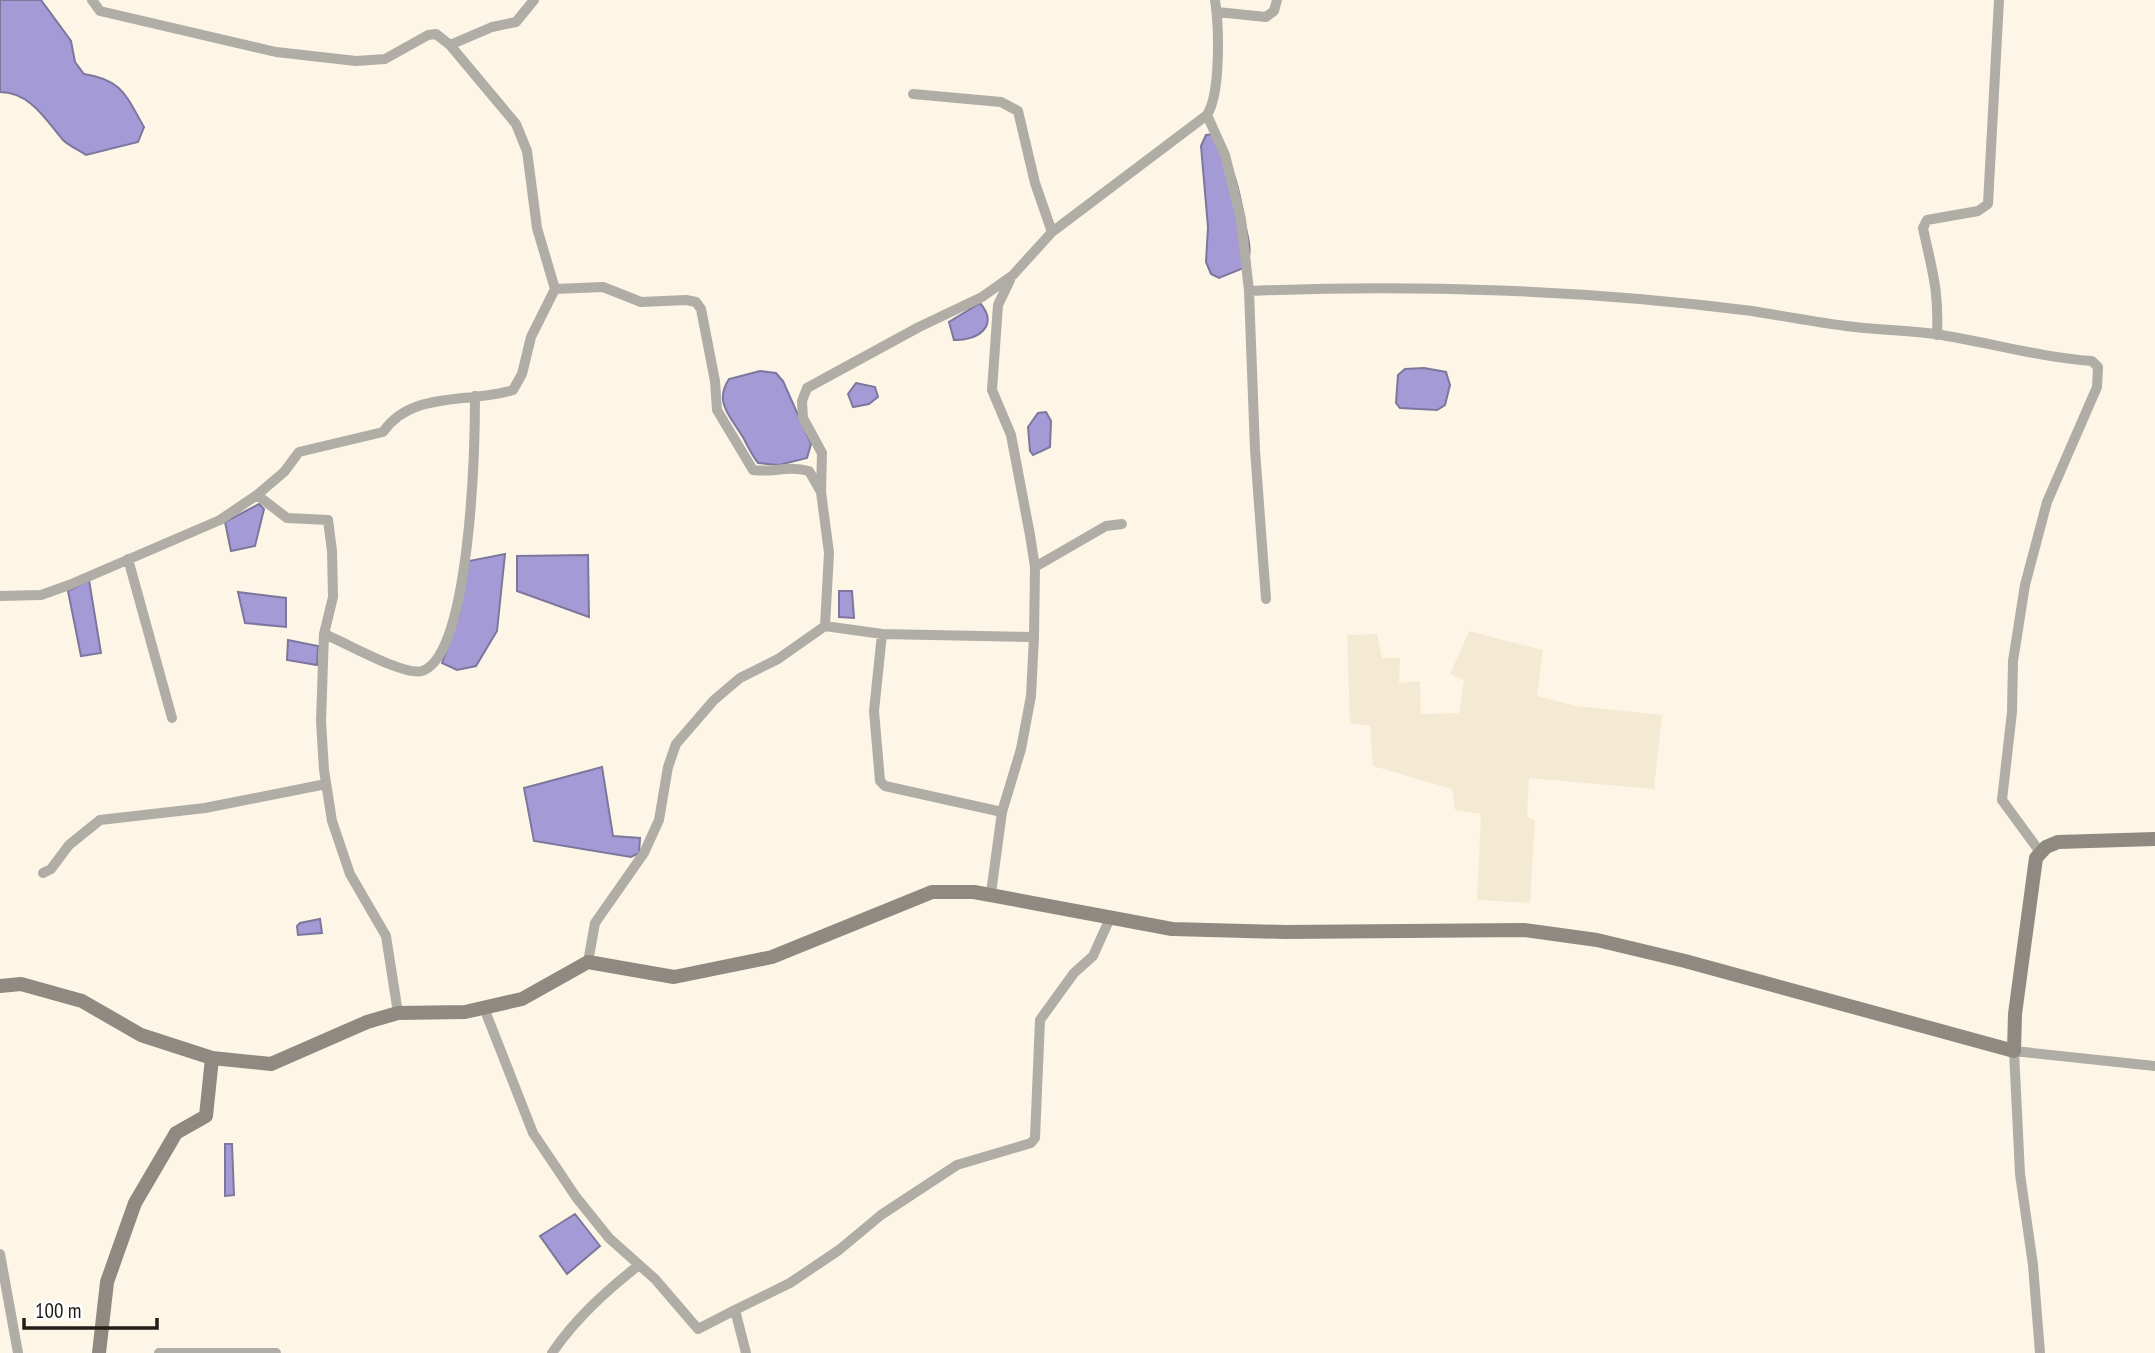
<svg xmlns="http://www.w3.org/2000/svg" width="2155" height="1353" viewBox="0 0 2155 1353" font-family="'PT Sans Narrow',sans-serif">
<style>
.built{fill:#f4ead3}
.water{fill:#a49bd6;stroke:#7d769d;stroke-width:2}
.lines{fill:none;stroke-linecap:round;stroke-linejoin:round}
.street{stroke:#b0ada7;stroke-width:10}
.secondary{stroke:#8e8a81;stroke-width:14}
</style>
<rect width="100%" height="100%" fill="#fdf6e6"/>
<path class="built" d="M 1469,631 L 1543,650 L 1537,696 L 1576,706 L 1662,715 L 1654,789 L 1529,778 L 1527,817 L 1535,820 L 1530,903 L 1477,900 L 1481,814 L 1455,810 L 1452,789 L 1373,766 L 1370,726 L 1350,723 L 1347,635 L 1377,634 L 1382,658 L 1400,658 L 1399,683 L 1420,681 L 1421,714 L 1459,713 L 1464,680 L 1450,674 Z"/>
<path class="water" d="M 0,0 L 41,0 L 71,41 L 75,62 L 84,74 C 123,80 126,96 144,127 L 138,142 L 86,155 C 79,150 69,146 63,140 C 46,120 30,92 0,92 Z
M 1215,134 C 1234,167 1239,187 1245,223 C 1248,240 1253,250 1246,267 L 1219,278 L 1211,274 L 1206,262 L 1208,227 L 1201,146 L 1206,135 Z
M 980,303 C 1000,326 977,341 954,340 L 949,322 Z
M 1424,368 L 1446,372 L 1450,385 L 1445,405 L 1437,410 L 1400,408 L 1396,403 L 1398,375 L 1405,369 Z
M 760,371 L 776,373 L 783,381 L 811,444 L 807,458 L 779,465 L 758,463 C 752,455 748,447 744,439 C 732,418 713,403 729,379 Z
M 856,383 L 875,387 L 878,397 L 869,404 L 853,407 L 848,394 Z
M 1046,412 L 1051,421 L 1050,447 L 1033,455 L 1030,451 L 1028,427 L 1038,413 Z
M 259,504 L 264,509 L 255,546 L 231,551 L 225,522 Z
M 505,554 L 497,631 L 476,666 L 457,670 L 442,663 L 459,615 L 469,561 Z
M 588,555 L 589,617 L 517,591 L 517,556 Z
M 89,580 L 101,653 L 81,656 L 68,591 Z
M 839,591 L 852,591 L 854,618 L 839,617 Z
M 238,592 L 286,598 L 286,627 L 245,623 Z
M 288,640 L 318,646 L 317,665 L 287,660 Z
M 602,767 L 613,836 L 640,838 L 639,853 L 631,857 L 534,841 L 524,788 Z
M 320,919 L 322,933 L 298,935 L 297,926 L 300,923 Z
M 225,1144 L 232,1144 L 234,1195 L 225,1196 Z
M 575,1214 L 600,1246 L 567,1274 L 540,1236 Z"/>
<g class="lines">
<path class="street" d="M 1217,12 L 1266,17 L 1274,11 L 1277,0
M 450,45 L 492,27 L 516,22 L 534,0
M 913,94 L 1001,102 L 1018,111 L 1035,183 L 1052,232
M 1207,115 L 1225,155 L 1241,219 L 1249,291 L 1255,450 L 1266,599
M 555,289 L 603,287 L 641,302 L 686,300 L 696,302 L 701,309 L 715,381 L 717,410 L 753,470 C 775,473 786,465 809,471 L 821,492
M 1249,291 C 1413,284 1589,290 1752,311 C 1783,316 1814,322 1846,326 C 1876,330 1906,330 1935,334 C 1988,342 2038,357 2092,361 L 2098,367 L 2097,387 L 2047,502 L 2025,585 L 2013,661 L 2012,712 L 2002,800 L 2040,852
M 1937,335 C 1939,288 1932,271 1923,228 L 1927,220 L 1978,211 L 1988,204 L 1999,0
M 257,495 L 287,518 L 328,520 L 332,551 L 333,597 L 324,634 L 321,721 L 324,770 L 332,821 L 350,874 L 386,936 L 398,1013
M 128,559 L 172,718
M 1035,567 L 1106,526 L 1122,524
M 0,596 L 41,595 L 69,585 L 220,520 L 257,495 L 284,472 L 299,452 L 383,432 C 412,390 468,404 513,390 L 522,374 L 531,337 L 555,289 L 537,228 L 527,151 L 516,124 L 450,45 L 436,34 L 428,35 L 385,59 L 356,61 L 276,52 L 100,11 L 92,0
M 825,626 L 882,634 L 1034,637
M 324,634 C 345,642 403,676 422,671 C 471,656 475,443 475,396
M 882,634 L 874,711 L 880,781 L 885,786 L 1002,812
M 43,873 L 51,869 L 69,845 L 100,820 L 205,808 L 326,784
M 991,893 L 1002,812 L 1021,749 L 1031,696 L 1034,637 L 1035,567 L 1030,535 L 1011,435 L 992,390 L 998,305 L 1010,280
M 588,962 L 595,923 L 644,853 L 659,820 L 668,767 L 676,744 L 714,700 L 740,678 L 778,659 L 825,626 L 829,553 L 821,492 L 822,453 L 803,418 L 802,401 L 807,388 L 919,327 L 982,297 L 1013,275 L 1052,232 L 1207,115 C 1221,93 1219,26 1215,0
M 484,1008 L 533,1133 L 576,1197 L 609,1238 L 655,1279 L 698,1329 L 735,1310
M 0,1254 L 18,1353
M 159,1353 L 276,1353
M 552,1353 C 576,1318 606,1291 639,1265
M 746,1353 L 735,1310 L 790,1283 L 839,1250 L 881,1215 L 957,1165 L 1031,1143 L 1035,1138 L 1040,1020 L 1074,973 L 1093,956 L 1111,916
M 2040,1353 L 2033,1265 L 2020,1174 L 2014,1051 L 2155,1066"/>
<path class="secondary" d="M 0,986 L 21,984 L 82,1001 L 141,1035 L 212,1058 L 271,1064 L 367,1022 L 398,1013 L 465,1012 L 522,999 L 588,962 L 674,977 L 772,957 L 932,892 L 974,892 L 1172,929 L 1285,932 L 1524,930 L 1597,940 L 1685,961 L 2014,1051 L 2015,1014 L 2036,858 L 2046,847 L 2058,842 L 2155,839
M 99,1353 L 107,1282 L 135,1203 L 176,1133 L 206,1116 L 212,1058"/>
</g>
<path d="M24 1318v10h133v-10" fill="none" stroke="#211e19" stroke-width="3.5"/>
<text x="35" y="1318" font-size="21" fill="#211e19" stroke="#ffffff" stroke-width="5" paint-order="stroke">100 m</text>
</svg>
